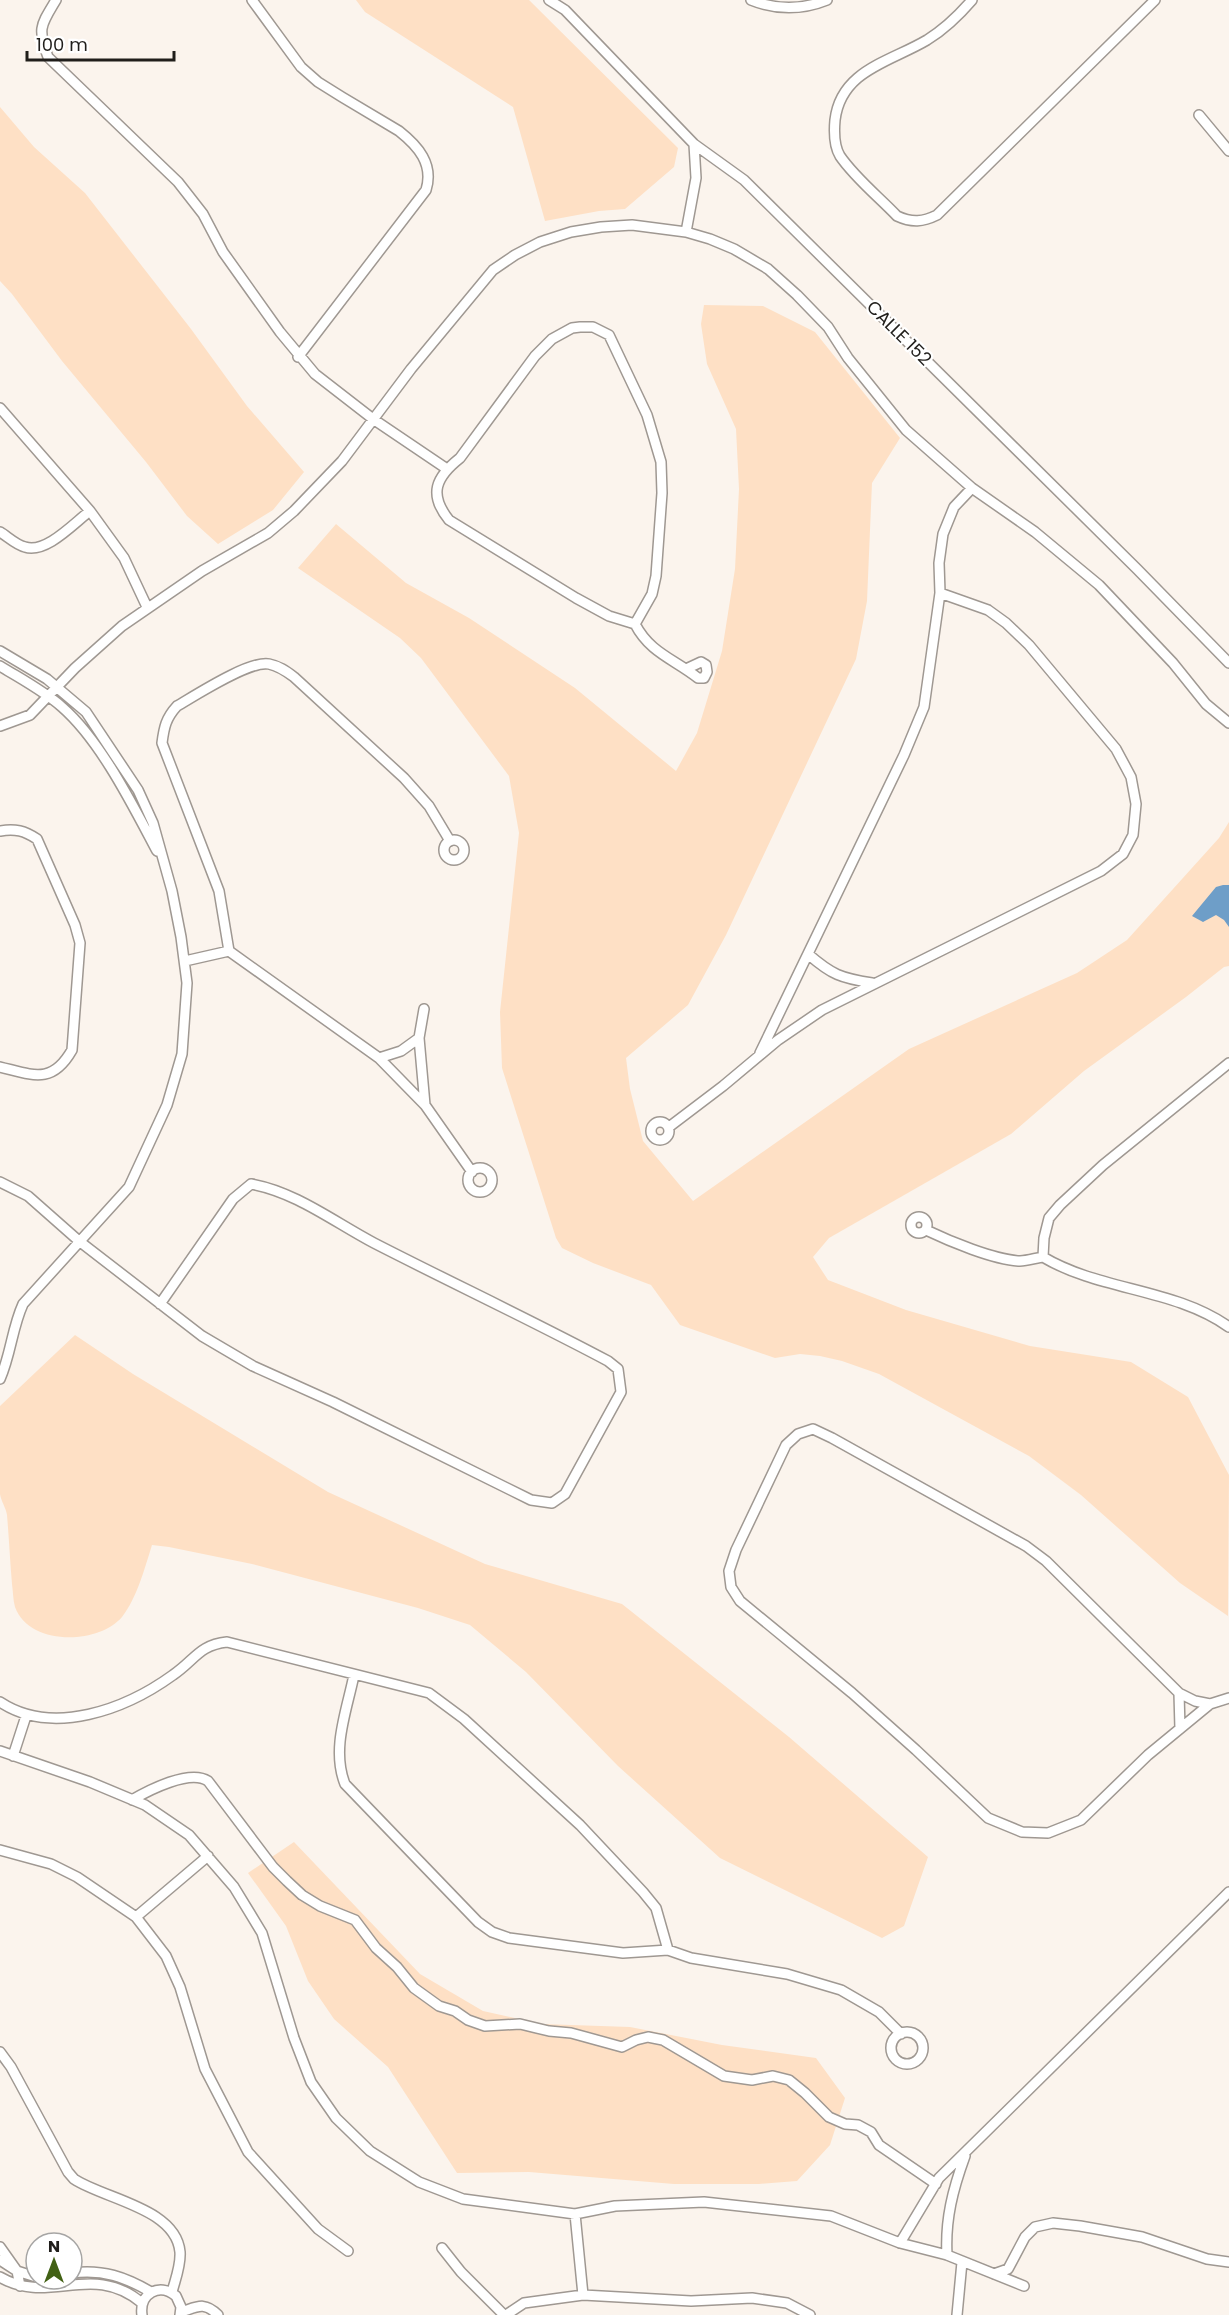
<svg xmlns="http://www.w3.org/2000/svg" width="1229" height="2315" viewBox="0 0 1229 2315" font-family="Poppins,sans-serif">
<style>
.green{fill:#fee0c5}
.water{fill:#6e9ec8}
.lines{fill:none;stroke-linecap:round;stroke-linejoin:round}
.minor-casing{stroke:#9f9892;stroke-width:12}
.minor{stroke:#fff;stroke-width:9}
.labels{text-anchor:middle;stroke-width:4.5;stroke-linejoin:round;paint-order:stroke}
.street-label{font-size:18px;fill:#201e1b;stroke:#fff}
</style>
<rect width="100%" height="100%" fill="#fbf4ed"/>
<path class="green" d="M 356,0 L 529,0 L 678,148 L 674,167 L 625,209 L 599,211 L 545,221 L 513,107 L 365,12 Z
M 0,107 L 34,147 L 85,193 L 191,329 L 247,406 L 304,472 L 273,510 L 218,544 L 187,516 L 146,462 L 62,361 L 12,294 L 0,281 Z
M 704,305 L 763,306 L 815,332 L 900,438 L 872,483 L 867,601 L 856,659 L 726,935 L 688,1005 L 626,1058 L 630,1089 L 643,1141 L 693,1201 L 909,1049 L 1077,973 L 1127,940 L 1219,838 L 1229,822 L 1229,966 L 1224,967 L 1186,997 L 1084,1071 L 1011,1134 L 829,1238 L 813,1257 L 828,1280 L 906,1310 L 1030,1346 L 1131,1362 L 1188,1397 L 1229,1475 L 1228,1616 L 1180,1583 L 1081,1495 L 1029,1456 L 879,1374 L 842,1361 L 820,1356 L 800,1354 L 775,1358 L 680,1325 L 651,1285 L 593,1263 L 562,1248 L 556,1238 L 502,1068 L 500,1012 L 519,833 L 509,776 L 421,658 L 400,638 L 298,568 L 336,524 L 406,583 L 469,618 L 575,688 L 676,771 L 697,733 L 722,651 L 735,569 L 739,489 L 736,429 L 707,364 L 701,324 Z
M 75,1335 L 133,1374 L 328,1492 L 485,1564 L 622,1604 L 789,1737 L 928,1857 L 904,1926 L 882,1938 L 720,1858 L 618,1766 L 526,1672 L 470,1625 L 418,1608 L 252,1564 L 169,1547 L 152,1545 C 145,1567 137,1598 122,1617 C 98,1645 29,1646 15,1607 C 13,1600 13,1591 12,1584 C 10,1561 9,1538 7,1515 C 6,1508 1,1501 0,1494 C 0,1469 0,1432 0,1406 Z
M 294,1842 L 420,1974 L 483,2011 L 542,2024 L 630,2027 L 722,2045 L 816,2058 L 845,2098 L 830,2145 L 797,2181 L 759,2184 L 674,2184 L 529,2172 L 457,2173 L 388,2067 L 334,2019 L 308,1981 L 286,1926 L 248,1873 Z"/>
<path class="water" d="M 1223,885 L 1229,885 L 1229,927 L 1224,920 L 1216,915 L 1203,922 L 1192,916 L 1216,887 Z"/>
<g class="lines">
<defs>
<path id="minor" d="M 56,0 C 41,25 37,28 48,57 L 178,182 L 203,214 L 223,252 L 280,332 L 315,374 L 373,419 L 447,469
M 252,0 L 301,67 L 318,82 L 342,97 L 399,131 C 418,146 434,164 426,190 L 298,357
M 549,0 L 565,10 L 694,144 L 744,180 L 1137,569 L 1229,663
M 751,0 C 776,10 802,10 827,0
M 972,0 C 960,14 943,30 927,40 C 890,62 841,70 835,120 C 834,131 834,146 840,156 C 855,178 879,197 897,216 C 912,223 923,222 937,215 L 1155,0
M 1199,115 L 1229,151
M 686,232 L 696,178 L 694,144
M 0,408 L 90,511 L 124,558 L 147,607
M 0,532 C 7,536 16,545 25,547 C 46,554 74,523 90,511
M 635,624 L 652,594 L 656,576 L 662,493 L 661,462 L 647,415 L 609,335 L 593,327 L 580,327 L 572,328 L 552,339 L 535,356 L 460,458 C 436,477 428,494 449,520 L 576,598 L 609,616 L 635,624 C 650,653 674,659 698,678 L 704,678 L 707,672 L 706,665 L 701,662 L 686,669
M 0,651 L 47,679 L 86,712 L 138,790 L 153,823 L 172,891 L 181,937 L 187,983 L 182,1054 L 167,1105 L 129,1187 L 23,1304 C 12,1328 11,1354 0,1379
M 0,666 C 21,679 44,691 62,707 C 101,741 133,806 157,851
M 0,726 L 30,715 L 75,668 L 122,626 L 202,571 L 268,533 L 294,511 L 342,461 L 411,369 L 493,270 L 515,255 L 540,242 L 571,232 L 601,227 L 632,225 L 686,232 L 710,239 L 734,249 L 768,269 L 797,295 L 828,327 L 848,358 L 906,430 L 972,488 L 1035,532 L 1099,585 L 1173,663 L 1206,704 L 1229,723
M 0,831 C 15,828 25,831 37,839 L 75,925 L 80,943 L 72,1050 C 52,1085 33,1075 0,1067
M444 850a10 10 0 1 1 20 0a10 10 0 1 1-20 0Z
M 229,951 L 379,1058 L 425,1105 L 472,1172
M 808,954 C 832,975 841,978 872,983
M 185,961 L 229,951 L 219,891 L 162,743 C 164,727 166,718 177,706 C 196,695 250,660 269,664 C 279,666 286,671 294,677 L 404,778 L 429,806 L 450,841
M 424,1009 L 419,1038 L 425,1105
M 760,1053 L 904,755 L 924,707 L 940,593 L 939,563 L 943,534 L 954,507 L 972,488
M 379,1058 L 401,1051 L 419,1038
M 1229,1063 L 1103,1165 L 1060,1205 L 1049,1218 L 1044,1238 L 1043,1257 C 1100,1291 1174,1288 1229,1327
M651 1131a9 9 0 1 1 18 0a9 9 0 1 1-18 0Z
M 669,1127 L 723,1086 L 778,1040 L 822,1010 L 1101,871 L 1123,854 L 1133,835 L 1136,804 L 1131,777 L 1116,749 L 1029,645 L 1006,623 L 988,610 L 940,593
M468 1180a12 12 0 1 1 24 0a12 12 0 1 1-24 0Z
M 0,1182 L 28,1196 L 79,1241 L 202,1336 L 253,1366 L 333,1402 L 531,1500 L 552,1503 L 565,1494 L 621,1392 L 618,1369 L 608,1361 C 531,1320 452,1283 374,1243 C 334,1222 296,1192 251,1184 L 233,1199 L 160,1304
M911 1225a8 8 0 1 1 16 0a8 8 0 1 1-16 0Z
M 926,1230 C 949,1241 994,1260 1020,1261 C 1027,1261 1036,1258 1043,1257
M 354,1675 C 347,1710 331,1749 345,1784 L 478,1922 L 492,1932 L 509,1938 L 623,1953 L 668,1950 L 691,1958 L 787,1974 L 841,1990 L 879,2012 L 901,2034
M 1179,1693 L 1180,1729
M 0,1702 C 53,1737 126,1709 173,1675 C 195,1660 199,1645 227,1642 L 429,1693 L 464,1719 L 580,1825 L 643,1892 L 656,1908 L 668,1950
M 1210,1704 L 1195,1701 L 1179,1693 L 1046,1561 L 1026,1546 L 832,1438 L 813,1429 L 798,1434 L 786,1445 L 736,1550 L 729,1571 L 731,1587 L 740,1601 L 852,1693 L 916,1750 L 988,1818 L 1022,1832 L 1048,1833 L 1081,1820 L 1148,1755 L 1210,1704 L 1229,1698
M 0,1751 L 90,1782 L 145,1805 L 189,1835 L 234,1887 L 262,1933 L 294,2038 L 311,2082 L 336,2118 L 370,2151 L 419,2182 L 463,2199 L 575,2214 L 615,2206 L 704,2202 L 831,2216 L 900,2243 L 947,2255 L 1024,2286
M 13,1756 L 26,1716
M 132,1800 C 149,1790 190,1769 208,1781 L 273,1867 L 287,1881 L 302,1895 L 320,1906 L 355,1920 L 376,1948 L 397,1967 L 414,1988 L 439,2006 L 455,2011 L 468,2020 L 485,2026 L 520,2024 L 549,2031 L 571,2033 L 622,2047 L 636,2040 L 648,2037 L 663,2040 L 724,2076 L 752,2080 L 773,2076 L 789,2080 L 805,2093 L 829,2117 L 845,2124 L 858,2125 L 871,2132 L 879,2145 L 936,2184
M 0,1850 L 51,1864 L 77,1877 L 136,1917 L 166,1956 L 180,1987 L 205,2069 L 248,2152 L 318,2229 L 348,2251
M 136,1917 L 208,1856
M891 2048a16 16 0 1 1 32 0a16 16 0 1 1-32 0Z
M 0,2052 L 11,2067 L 68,2172 L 74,2179 C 104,2199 176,2208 180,2252 C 181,2266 175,2280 172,2292
M 575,2214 L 583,2295 L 691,2301 L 752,2298 L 787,2303 L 810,2315
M 900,2243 L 939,2178 L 1229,1892
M 0,2247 L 17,2271 L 20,2286
M 442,2248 L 461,2272 L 504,2315
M 947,2255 C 945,2219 953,2189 965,2156
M 0,2260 L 17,2271 L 36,2277
M 72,2273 C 103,2269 125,2277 151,2292
M 994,2274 L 1008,2269 L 1025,2237 L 1035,2227 L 1053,2223 L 1080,2226 L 1142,2237 L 1207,2259 L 1229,2262
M 0,2277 C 49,2306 92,2261 142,2303
M 181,2312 C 197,2307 204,2301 218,2315
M 142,2315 C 139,2294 159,2282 176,2296 L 181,2307 L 180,2315
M 506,2315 L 524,2303 L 583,2295
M 957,2315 L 962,2262"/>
</defs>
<use href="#minor" class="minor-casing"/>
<use href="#minor" class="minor"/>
</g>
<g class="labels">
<g class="street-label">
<text transform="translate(899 333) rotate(45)" y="6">CALLE 152</text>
</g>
</g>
<g transform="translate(54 2261)"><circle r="28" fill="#ffffff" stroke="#a6a5a4" stroke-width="1.5"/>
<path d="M0-4.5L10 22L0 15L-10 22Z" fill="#426115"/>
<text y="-9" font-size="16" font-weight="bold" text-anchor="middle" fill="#201e1b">N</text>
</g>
<path d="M27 51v9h147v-9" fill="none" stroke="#201e1b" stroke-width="3"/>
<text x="36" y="51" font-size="18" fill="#201e1b" stroke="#ffffff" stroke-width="4.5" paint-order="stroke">100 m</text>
</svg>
